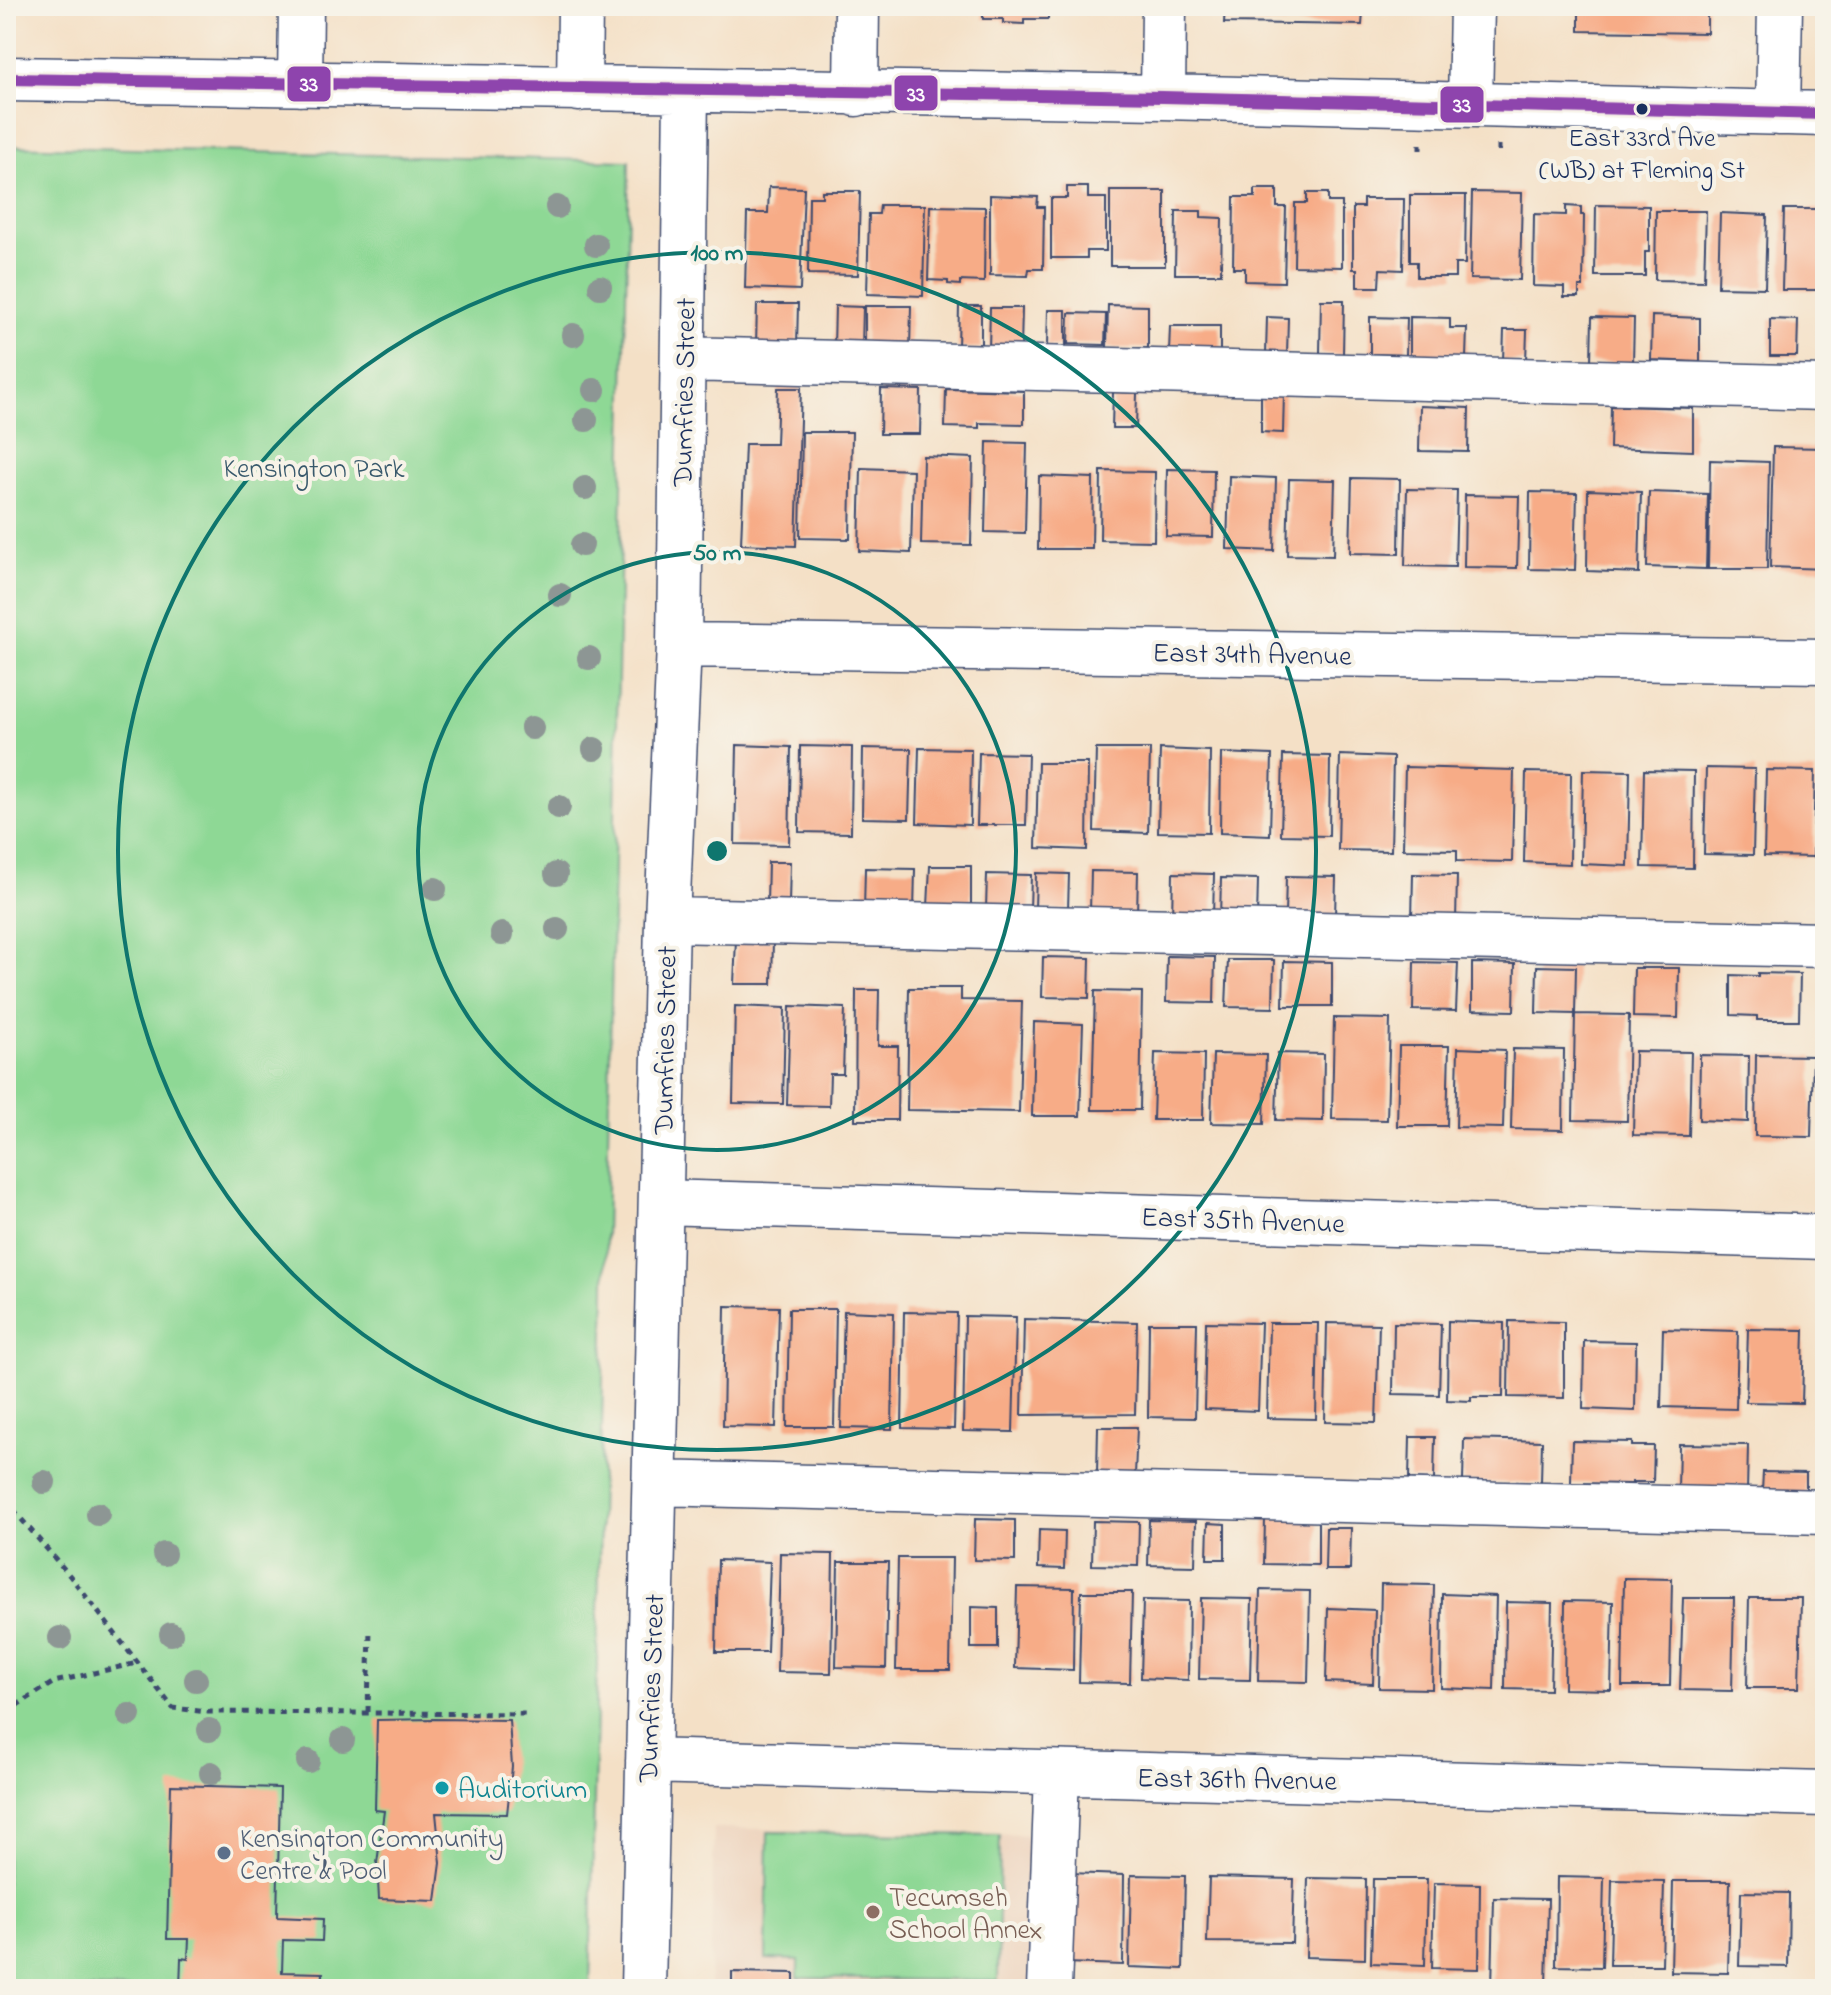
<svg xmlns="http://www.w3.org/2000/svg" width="1831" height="1995" viewBox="0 0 1831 1995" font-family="'Indie Flower',sans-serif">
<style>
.built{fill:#edd2bb}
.green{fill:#8ed895;stroke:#54847a;stroke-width:2}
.building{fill:#f7ac87}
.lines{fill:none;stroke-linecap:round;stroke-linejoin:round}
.minor-casing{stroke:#3c4a6e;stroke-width:47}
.path{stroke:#3c4a6e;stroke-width:5;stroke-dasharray:6 6;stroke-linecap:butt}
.minor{stroke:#fff;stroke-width:44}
.bus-1-casing{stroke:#f7f3e8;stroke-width:18}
.bus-1{stroke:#8e44ad;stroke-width:12}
.tree{fill:#8d9694}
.ring{fill:none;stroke:#0f766e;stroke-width:4}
.bus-dot{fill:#1b2f5e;stroke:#f7f3e8;stroke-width:3}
.culture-dot{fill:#0f9aa8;stroke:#f7f3e8;stroke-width:3}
.service-dot{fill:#5c6f8a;stroke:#f7f3e8;stroke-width:3}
.education-dot{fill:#8d6e63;stroke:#f7f3e8;stroke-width:3}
.labels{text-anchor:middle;stroke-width:8;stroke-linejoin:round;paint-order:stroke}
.bus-label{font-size:26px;fill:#1b2f5e;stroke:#f7f3e8}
.street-label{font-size:28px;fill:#1b2f5e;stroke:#f7f3e8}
.park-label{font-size:28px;fill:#38596c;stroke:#f7f3e8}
.culture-label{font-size:28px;fill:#0d838f;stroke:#f7f3e8;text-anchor:start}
.service-label{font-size:28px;fill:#4e5e75;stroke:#f7f3e8;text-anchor:start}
.education-label{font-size:28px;fill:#785e54;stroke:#f7f3e8;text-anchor:start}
.centre{fill:#0f766e;stroke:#f7f3e8;stroke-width:4}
.ring-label{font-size:24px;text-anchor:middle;font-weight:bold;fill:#0f766e;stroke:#f7f3e8;stroke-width:8;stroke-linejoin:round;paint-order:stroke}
.line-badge{stroke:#f7f3e8;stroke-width:3}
.badge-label{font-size:22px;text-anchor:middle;font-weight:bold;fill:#fff}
</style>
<rect width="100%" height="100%" fill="#f7f3e8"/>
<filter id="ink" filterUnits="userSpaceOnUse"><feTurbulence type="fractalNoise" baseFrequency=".0125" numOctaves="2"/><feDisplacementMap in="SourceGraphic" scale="16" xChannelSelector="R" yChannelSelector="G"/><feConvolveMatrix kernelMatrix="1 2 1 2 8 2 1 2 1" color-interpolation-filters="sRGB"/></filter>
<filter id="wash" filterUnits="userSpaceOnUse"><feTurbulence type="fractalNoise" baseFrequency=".006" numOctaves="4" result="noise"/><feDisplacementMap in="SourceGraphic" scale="32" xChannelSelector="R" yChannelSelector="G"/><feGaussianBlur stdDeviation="1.8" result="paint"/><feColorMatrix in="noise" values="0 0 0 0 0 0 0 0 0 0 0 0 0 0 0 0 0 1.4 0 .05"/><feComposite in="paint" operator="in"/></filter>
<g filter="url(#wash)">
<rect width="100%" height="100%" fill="#f4e0c6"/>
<path class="built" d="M 714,1828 L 1036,1835 L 1033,1989 L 710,1989 Z"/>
<path class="green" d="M 6,146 L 629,161 L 590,1989 L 6,1989 Z
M 768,1832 L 1000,1835 L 998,1981 L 798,1978 L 798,1960 L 766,1959 Z"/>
<g id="blocks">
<path class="building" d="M 983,6 L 1048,6 L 1048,19 L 1024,19 L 1024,24 L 1003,23 L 1003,19 L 983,19 Z
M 1225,6 L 1370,6 L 1370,12 L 1363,12 L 1362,25 L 1224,23 Z
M 1579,6 L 1707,6 L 1707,33 L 1579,31 Z
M 769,187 L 804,188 L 800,290 L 745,288 L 747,213 L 768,213 Z
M 1067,187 L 1088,187 L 1088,198 L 1106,198 L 1106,251 L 1087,251 L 1087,258 L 1051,258 L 1051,198 L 1067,198 Z
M 1255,189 L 1277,189 L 1277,207 L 1286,207 L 1284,282 L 1245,281 L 1245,268 L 1233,268 L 1234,197 L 1255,197 Z
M 822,191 L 860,191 L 858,275 L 808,274 L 809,197 L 822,197 Z
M 1110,191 L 1165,191 L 1165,266 L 1110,266 Z
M 1472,192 L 1522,193 L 1520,280 L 1470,279 Z
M 1307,193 L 1328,193 L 1328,202 L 1342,202 L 1342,267 L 1294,266 L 1295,203 L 1307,203 Z
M 990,195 L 1038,197 L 1037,207 L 1044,207 L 1043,269 L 1029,269 L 1028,276 L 990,275 Z
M 1410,195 L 1466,195 L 1465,264 L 1455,264 L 1455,277 L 1417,277 L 1417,262 L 1410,262 Z
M 1363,199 L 1404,199 L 1403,270 L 1380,269 L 1379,287 L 1357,287 L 1357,269 L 1353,269 L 1353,207 L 1363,207 Z
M 880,205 L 925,205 L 923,296 L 867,294 L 869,214 L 879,214 Z
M 1596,205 L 1649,206 L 1649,252 L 1645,252 L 1645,276 L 1595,276 Z
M 930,206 L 985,207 L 984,282 L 960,281 L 960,285 L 948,284 L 948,281 L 928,280 Z
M 1566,206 L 1581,207 L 1581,215 L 1584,215 L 1583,287 L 1579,287 L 1579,297 L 1564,297 L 1564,287 L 1533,286 L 1534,214 L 1566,215 Z
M 1784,209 L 1825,209 L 1825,290 L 1782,290 Z
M 1176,211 L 1201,211 L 1201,217 L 1222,218 L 1221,274 L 1175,274 Z
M 1656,211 L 1706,211 L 1704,281 L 1655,280 Z
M 1720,213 L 1767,215 L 1765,288 L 1718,287 Z
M 1321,300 L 1344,300 L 1343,355 L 1320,354 Z
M 757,304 L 798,304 L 797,346 L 756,346 Z
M 1108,305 L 1148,306 L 1148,348 L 1107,348 Z
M 835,306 L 863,307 L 862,348 L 834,348 Z
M 865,306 L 911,306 L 910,350 L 865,348 Z
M 959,306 L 981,306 L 981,348 L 958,348 Z
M 990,308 L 1022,308 L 1021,350 L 989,350 Z
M 1048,310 L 1066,310 L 1066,347 L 1047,346 Z
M 1069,313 L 1106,314 L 1105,345 L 1068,344 Z
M 1652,316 L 1700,318 L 1700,362 L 1651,360 Z
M 1267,317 L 1288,318 L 1287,355 L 1266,354 Z
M 1370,317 L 1407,318 L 1406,355 L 1370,354 Z
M 1410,317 L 1450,318 L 1450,328 L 1467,328 L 1466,358 L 1410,358 Z
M 1592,317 L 1634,318 L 1633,363 L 1591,362 Z
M 1770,319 L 1798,320 L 1797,356 L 1770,356 Z
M 1170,326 L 1220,326 L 1220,354 L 1169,353 Z
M 1504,330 L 1527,330 L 1526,362 L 1503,361 Z
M 778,388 L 801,388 L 796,546 L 741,544 L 745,444 L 776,444 Z
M 881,389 L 921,390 L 920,434 L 880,434 Z
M 946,389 L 1024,391 L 1024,424 L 979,423 L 979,428 L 945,427 Z
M 1261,391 L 1284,392 L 1283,433 L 1261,432 Z
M 1113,392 L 1137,393 L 1136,428 L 1112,428 Z
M 1420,406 L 1469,408 L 1468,452 L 1419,451 Z
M 1611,406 L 1693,408 L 1693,451 L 1610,448 Z
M 802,432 L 852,432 L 850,539 L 800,538 Z
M 987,442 L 1027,443 L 1025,533 L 985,532 Z
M 1773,447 L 1825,448 L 1825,569 L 1770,567 Z
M 923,456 L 973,458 L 971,545 L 921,544 Z
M 1710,460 L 1769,462 L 1767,569 L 1708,569 Z
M 861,468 L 913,470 L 911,553 L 859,551 Z
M 1167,469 L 1214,470 L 1213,537 L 1166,536 Z
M 1101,471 L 1155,472 L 1154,541 L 1100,540 Z
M 1039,476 L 1093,478 L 1092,549 L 1038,549 Z
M 1229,476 L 1276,478 L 1274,551 L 1227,549 Z
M 1352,478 L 1400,479 L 1399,554 L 1350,553 Z
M 1289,479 L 1335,480 L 1333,556 L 1287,555 Z
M 1407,489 L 1457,490 L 1455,567 L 1405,566 Z
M 1588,490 L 1641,492 L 1639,573 L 1587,571 Z
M 1530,492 L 1577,493 L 1575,570 L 1529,569 Z
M 1649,492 L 1708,494 L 1706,569 L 1647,567 Z
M 1465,495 L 1519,496 L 1517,568 L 1464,567 Z
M 737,745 L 791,747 L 789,845 L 735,844 Z
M 800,746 L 852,747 L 851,833 L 799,832 Z
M 863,748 L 911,749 L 909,819 L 862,818 Z
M 919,748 L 971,749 L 970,825 L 917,823 Z
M 1096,749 L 1150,749 L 1148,833 L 1094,831 Z
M 1160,749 L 1210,751 L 1209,833 L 1158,832 Z
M 979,753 L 1028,754 L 1026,825 L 977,825 Z
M 1221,753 L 1272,755 L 1270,835 L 1220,833 Z
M 1283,755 L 1330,756 L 1329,836 L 1281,835 Z
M 1340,755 L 1393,757 L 1391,851 L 1338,850 Z
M 1038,763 L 1088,763 L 1087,850 L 1036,848 Z
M 1405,767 L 1514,770 L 1512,862 L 1457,861 L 1457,850 L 1403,849 Z
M 1706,768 L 1755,769 L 1753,855 L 1704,854 Z
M 1583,770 L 1630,771 L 1628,866 L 1581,864 Z
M 1644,770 L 1694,771 L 1693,868 L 1642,867 Z
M 1766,770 L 1815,771 L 1813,857 L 1764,856 Z
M 1526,772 L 1571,773 L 1570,864 L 1524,862 Z
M 768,862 L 790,862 L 789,904 L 767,904 Z
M 930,866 L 971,866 L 971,908 L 928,907 Z
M 865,868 L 915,869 L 914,912 L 864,911 Z
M 1091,871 L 1138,872 L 1137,914 L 1090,912 Z
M 1036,873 L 1069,874 L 1068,910 L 1035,909 Z
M 1173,873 L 1214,874 L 1213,919 L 1172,918 Z
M 987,874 L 1031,875 L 1030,910 L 986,909 Z
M 1413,874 L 1457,875 L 1456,921 L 1412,920 Z
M 1286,876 L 1336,877 L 1335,917 L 1285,916 Z
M 1221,878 L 1258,879 L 1257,920 L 1220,919 Z
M 736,939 L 773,940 L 772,984 L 734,984 Z
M 1167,956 L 1215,957 L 1214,1003 L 1166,1002 Z
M 1043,957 L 1090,958 L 1089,998 L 1042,997 Z
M 1228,960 L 1274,960 L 1273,1008 L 1226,1007 Z
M 1284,961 L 1332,962 L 1332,1006 L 1283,1006 Z
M 1414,962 L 1458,963 L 1456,1011 L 1413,1010 Z
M 1472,963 L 1515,964 L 1514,1011 L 1472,1010 Z
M 1537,966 L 1576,967 L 1575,1014 L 1536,1013 Z
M 1634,968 L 1679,968 L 1678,1018 L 1633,1017 Z
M 1758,973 L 1800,974 L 1799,1020 L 1757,1020 L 1757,1016 L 1731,1015 L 1731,975 L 1758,976 Z
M 909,988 L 961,988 L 961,1000 L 1022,1001 L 1019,1112 L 907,1110 Z
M 856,990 L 879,990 L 878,1046 L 898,1046 L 897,1120 L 855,1120 Z
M 1095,991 L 1142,992 L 1140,1110 L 1092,1110 Z
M 735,1006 L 785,1008 L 783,1104 L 733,1103 Z
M 790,1006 L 845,1008 L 843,1074 L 830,1074 L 829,1106 L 787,1105 Z
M 1575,1014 L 1629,1015 L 1627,1121 L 1573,1120 Z
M 1334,1018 L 1390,1019 L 1387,1120 L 1332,1119 Z
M 1034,1022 L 1083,1024 L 1080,1116 L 1032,1116 Z
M 1399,1046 L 1449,1046 L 1447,1126 L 1397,1126 Z
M 1458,1048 L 1505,1050 L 1503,1128 L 1456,1127 Z
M 1513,1049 L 1564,1050 L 1563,1130 L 1511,1129 Z
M 1635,1051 L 1691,1052 L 1689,1136 L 1633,1135 Z
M 1155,1053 L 1204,1054 L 1203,1120 L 1153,1120 Z
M 1278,1053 L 1324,1054 L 1323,1121 L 1276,1120 Z
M 1213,1054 L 1266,1055 L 1264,1124 L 1211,1123 Z
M 1700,1055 L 1749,1056 L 1748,1122 L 1699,1120 Z
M 1756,1055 L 1813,1056 L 1811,1137 L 1755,1136 Z
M 725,1306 L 779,1307 L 776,1427 L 723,1426 Z
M 789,1309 L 836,1309 L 834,1427 L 787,1427 Z
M 844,1311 L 894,1313 L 892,1429 L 841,1428 Z
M 904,1312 L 957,1313 L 954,1429 L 902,1428 Z
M 965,1316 L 1016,1317 L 1013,1432 L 963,1431 Z
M 1024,1319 L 1137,1322 L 1135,1414 L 1022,1415 Z
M 1448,1321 L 1504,1323 L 1503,1397 L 1471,1397 L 1471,1401 L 1447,1400 Z
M 1509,1321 L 1564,1322 L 1564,1398 L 1508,1397 Z
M 1206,1322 L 1261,1323 L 1258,1411 L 1204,1409 Z
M 1149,1323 L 1197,1323 L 1195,1418 L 1148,1417 Z
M 1269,1323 L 1318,1323 L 1316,1419 L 1267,1418 Z
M 1327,1323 L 1379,1324 L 1376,1423 L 1325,1422 Z
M 1394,1323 L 1441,1324 L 1439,1395 L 1393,1394 Z
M 1663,1329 L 1738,1331 L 1736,1409 L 1661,1407 Z
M 1748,1329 L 1804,1330 L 1802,1403 L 1746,1402 Z
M 1584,1341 L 1636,1342 L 1635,1411 L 1583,1409 Z
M 1098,1427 L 1137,1427 L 1135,1475 L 1097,1474 Z
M 1410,1437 L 1435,1437 L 1434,1480 L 1409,1479 Z
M 1464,1439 L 1542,1441 L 1541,1483 L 1463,1482 Z
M 1572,1441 L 1632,1442 L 1632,1446 L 1654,1446 L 1653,1482 L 1632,1482 L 1632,1484 L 1571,1483 Z
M 1679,1444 L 1748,1445 L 1747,1492 L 1678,1491 Z
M 1763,1472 L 1806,1473 L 1806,1494 L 1762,1492 Z
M 1265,1518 L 1318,1519 L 1318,1565 L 1264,1564 Z
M 975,1519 L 1015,1520 L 1015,1561 L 974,1560 Z
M 1149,1520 L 1196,1521 L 1195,1566 L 1148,1565 Z
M 1093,1521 L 1139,1522 L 1138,1566 L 1092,1565 Z
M 1208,1523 L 1225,1524 L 1225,1559 L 1207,1559 Z
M 1326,1528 L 1351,1528 L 1350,1570 L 1325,1570 Z
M 1039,1530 L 1065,1531 L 1064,1569 L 1038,1568 Z
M 780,1553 L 833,1554 L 831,1673 L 777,1672 Z
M 898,1558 L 952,1558 L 950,1670 L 896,1670 Z
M 718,1560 L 770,1562 L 767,1652 L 716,1652 Z
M 838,1562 L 888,1562 L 886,1668 L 836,1667 Z
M 1624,1578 L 1672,1579 L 1670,1686 L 1622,1686 Z
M 1381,1584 L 1434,1585 L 1432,1689 L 1379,1688 Z
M 1017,1587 L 1074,1588 L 1073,1670 L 1015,1668 Z
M 1260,1590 L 1310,1591 L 1308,1682 L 1258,1681 Z
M 1081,1592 L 1132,1592 L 1130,1683 L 1079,1682 Z
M 1442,1594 L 1496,1596 L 1494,1690 L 1441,1688 Z
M 1201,1598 L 1252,1599 L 1250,1680 L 1199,1679 Z
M 1683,1598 L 1734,1598 L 1732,1691 L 1680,1690 Z
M 1749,1598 L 1801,1598 L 1799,1688 L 1747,1688 Z
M 1143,1600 L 1189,1601 L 1188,1680 L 1141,1678 Z
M 1565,1601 L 1613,1602 L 1611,1690 L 1564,1689 Z
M 1506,1602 L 1552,1603 L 1550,1690 L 1505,1689 Z
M 971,1607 L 998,1608 L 998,1648 L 971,1648 Z
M 1328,1608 L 1375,1610 L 1373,1684 L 1326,1682 Z
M 435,1719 L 509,1720 L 512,1767 L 507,1814 L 436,1813 L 441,1863 L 436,1901 L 379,1899 L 377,1863 L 384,1811 L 375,1810 L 377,1720 Z
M 171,1785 L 280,1788 L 277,1917 L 323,1919 L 322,1941 L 283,1940 L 282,1972 L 323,1973 L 322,1989 L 180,1989 L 181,1958 L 188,1959 L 189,1939 L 167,1939 Z
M 1069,1873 L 1124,1875 L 1123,1965 L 1066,1963 Z
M 1131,1875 L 1185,1876 L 1183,1969 L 1129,1967 Z
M 1209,1877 L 1294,1879 L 1292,1943 L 1207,1942 Z
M 1557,1877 L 1604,1878 L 1602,1967 L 1556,1966 Z
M 1308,1878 L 1366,1879 L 1365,1959 L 1306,1957 Z
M 1373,1879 L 1427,1879 L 1425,1965 L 1371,1963 Z
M 1612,1880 L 1664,1881 L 1662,1965 L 1610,1965 Z
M 1673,1881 L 1730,1881 L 1728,1973 L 1671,1972 Z
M 1434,1883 L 1480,1884 L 1479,1969 L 1432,1968 Z
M 1741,1892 L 1789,1893 L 1788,1967 L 1739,1966 Z
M 1494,1898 L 1548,1899 L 1546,1989 L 1492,1989 Z
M 732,1972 L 794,1973 L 794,1989 L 732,1989 Z"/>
</g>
</g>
<g filter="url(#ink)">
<use href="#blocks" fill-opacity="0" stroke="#3c4a6e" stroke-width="2"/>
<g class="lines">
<defs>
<path id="minor" d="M 6,79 L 1163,97 L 1825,114
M 300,84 L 301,6
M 579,89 L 580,6
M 856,94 L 857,6
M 1163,97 L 1164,6
M 1470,105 L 1472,6
M 1778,113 L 1780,6
M 683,359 L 1825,388
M 679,645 L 1825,661
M 667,920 L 1825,945
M 661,1202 L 1825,1237
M 656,1483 L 1825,1512
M 648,1761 L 1825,1794
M 643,1989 L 667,920 L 679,645 L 686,91
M 1049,1989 L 1057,1773"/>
</defs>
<use href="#minor" class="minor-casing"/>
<path class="path" d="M 1420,144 L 1420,155
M 1499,145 L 1499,157
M 6,1501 L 70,1576 L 173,1708 L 208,1712 L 530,1714
M 6,1712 L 54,1682 L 137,1663
M 368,1712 L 370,1629"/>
<use href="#minor" class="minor"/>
<defs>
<path id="bus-1" d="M 6,79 L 1163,97 L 1825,114"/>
</defs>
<use href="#bus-1" class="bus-1-casing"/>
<use href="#bus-1" class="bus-1"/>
</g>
<g class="tree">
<circle cx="557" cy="207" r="12"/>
<circle cx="596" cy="245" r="12"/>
<circle cx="600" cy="287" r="12"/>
<circle cx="573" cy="335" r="12"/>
<circle cx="594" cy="390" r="12"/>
<circle cx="586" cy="420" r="12"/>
<circle cx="585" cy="488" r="12"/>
<circle cx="582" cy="545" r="12"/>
<circle cx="560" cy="595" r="12"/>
<circle cx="589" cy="658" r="12"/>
<circle cx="532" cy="728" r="12"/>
<circle cx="594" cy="749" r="12"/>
<circle cx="559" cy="807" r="12"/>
<circle cx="556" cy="874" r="12"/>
<circle cx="435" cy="889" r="12"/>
<circle cx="557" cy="929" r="12"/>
<circle cx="502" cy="934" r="12"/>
<circle cx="44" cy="1482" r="12"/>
<circle cx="98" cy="1514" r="12"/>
<circle cx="164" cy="1554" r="12"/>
<circle cx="171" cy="1634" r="12"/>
<circle cx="60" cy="1638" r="12"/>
<circle cx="196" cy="1680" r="12"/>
<circle cx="129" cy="1715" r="12"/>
<circle cx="209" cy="1730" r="12"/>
<circle cx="343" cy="1740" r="12"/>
<circle cx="308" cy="1761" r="12"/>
<circle cx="211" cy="1773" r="12"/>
</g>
</g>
<g class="ring">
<circle cx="717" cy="851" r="299"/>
<circle cx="717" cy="851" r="599"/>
</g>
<circle class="bus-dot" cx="1642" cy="109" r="7"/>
<circle class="culture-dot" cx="442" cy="1788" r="8"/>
<circle class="service-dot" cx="224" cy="1853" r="8"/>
<circle class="education-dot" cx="873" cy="1912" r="8"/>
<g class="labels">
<g class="bus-label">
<text x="1642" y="146">East 33rd Ave<tspan x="1642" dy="32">(WB) at Fleming St</tspan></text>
</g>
<g class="street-label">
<text transform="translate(683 392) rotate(-89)" y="10">Dumfries Street</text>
<text transform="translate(1252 653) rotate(1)" y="10">East 34th Avenue</text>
<text transform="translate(664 1040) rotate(-89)" y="10">Dumfries Street</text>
<text transform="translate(1243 1219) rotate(2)" y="10">East 35th Avenue</text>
<text transform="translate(650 1688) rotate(-88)" y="10">Dumfries Street</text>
<text transform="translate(1237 1778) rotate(1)" y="10">East 36th Avenue</text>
</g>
<g class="park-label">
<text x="314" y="477">Kensington Park</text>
</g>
<g class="culture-label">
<text x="458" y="1798">Auditorium</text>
</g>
<g class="service-label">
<text x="240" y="1847">Kensington Community<tspan x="240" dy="32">Centre &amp; Pool</tspan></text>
</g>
<g class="education-label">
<text x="889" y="1906">Tecumseh<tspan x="889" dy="32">School Annex</tspan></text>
</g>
</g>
<circle cx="717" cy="851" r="12" class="centre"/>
<g class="ring-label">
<text x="717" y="260">100 m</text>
<text x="717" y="560">50 m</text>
</g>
<g class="line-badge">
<rect x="286" y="65" width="46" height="38" rx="8" fill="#8e44ad"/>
<rect x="893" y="74" width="46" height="38" rx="8" fill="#8e44ad"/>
<rect x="1439" y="85" width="46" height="39" rx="8" fill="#8e44ad"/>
</g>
<g class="badge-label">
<text x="309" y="91">33</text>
<text x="916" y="101">33</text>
<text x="1462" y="112">33</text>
</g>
<rect width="1831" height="1995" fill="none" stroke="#f7f3e8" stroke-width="32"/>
</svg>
